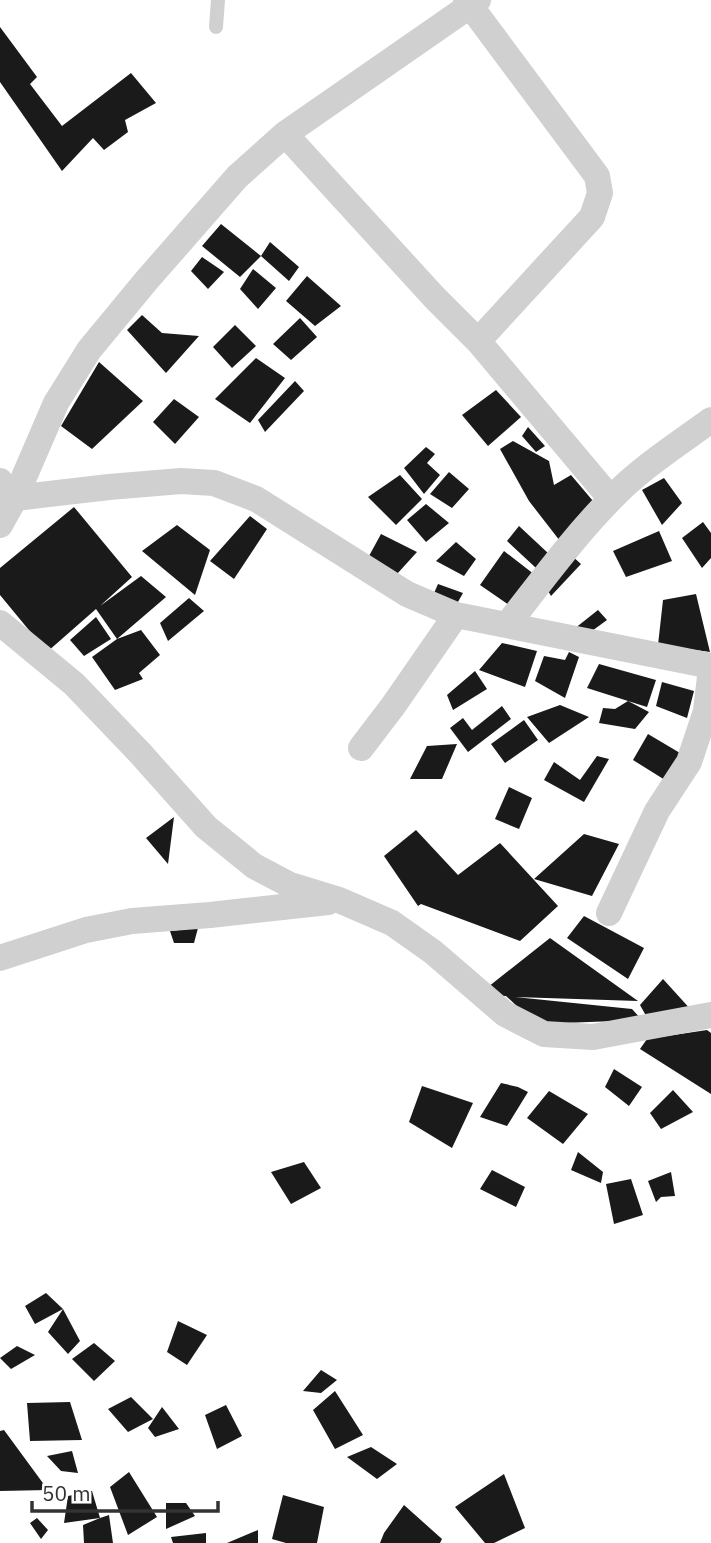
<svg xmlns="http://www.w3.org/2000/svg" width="711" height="1543" viewBox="0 0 711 1543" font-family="'IBM Plex Sans',sans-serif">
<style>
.building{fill:#1a1a1a}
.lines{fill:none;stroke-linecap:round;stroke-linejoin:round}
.lane{stroke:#d0d0d0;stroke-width:14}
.street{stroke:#d0d0d0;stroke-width:26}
</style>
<rect width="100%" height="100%" fill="#fff"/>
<path class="building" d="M 0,27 L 37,77 L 30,84 L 62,126 L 131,73 L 156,103 L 125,120 L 128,132 L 104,150 L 93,138 L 62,171 L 0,82 Z
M 221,224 L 261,256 L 240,277 L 202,246 Z
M 270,242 L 299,267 L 289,281 L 261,256 Z
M 202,257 L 224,272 L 208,289 L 191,271 Z
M 253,269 L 276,288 L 258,309 L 240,289 Z
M 307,276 L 341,306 L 315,326 L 286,301 Z
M 142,315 L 162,333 L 199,336 L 166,373 L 127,330 Z
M 300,318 L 317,337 L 291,360 L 273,344 Z
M 235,325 L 256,346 L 232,368 L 213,347 Z
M 256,358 L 285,378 L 250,423 L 215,399 Z
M 99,362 L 143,401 L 92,449 L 61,426 Z
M 295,381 L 304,391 L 265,432 L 258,420 Z
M 496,390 L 521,417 L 488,446 L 462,415 Z
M 174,399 L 199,417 L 175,444 L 153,422 Z
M 528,427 L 545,446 L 536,452 L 522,436 Z
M 513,441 L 549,461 L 554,485 L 571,475 L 593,501 L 560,541 L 529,501 L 500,449 Z
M 426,447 L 435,454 L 427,463 L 440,475 L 424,494 L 404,468 Z
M 449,472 L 469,489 L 452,508 L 430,494 Z
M 400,475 L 422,499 L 396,525 L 368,497 Z
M 664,478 L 682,503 L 662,525 L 642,490 Z
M 426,504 L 449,523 L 426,542 L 407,520 Z
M 74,507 L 132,577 L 100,606 L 141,576 L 166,597 L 117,639 L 141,630 L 160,655 L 139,673 L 143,679 L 115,690 L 92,657 L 117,639 L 96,609 L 47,652 L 0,595 L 0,568 Z
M 250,516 L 267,529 L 234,579 L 210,561 Z
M 703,522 L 711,533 L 711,558 L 702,568 L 682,538 Z
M 177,525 L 210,550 L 195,595 L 142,551 Z
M 519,526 L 549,554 L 536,568 L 507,541 Z
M 659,531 L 672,561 L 626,577 L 613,551 Z
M 381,534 L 417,552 L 397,574 L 369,556 Z
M 456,542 L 476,559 L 464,576 L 436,561 Z
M 504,551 L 535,575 L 509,605 L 480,585 Z
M 571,555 L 581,564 L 551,596 L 544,584 Z
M 438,584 L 463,593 L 454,609 L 431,600 Z
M 696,594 L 710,652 L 658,645 L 663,600 Z
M 189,598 L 204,611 L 168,641 L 160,623 Z
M 598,610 L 607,620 L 585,636 L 569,633 Z
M 96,617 L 111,639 L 84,656 L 70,640 Z
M 502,643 L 537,651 L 525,687 L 479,670 Z
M 569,652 L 579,657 L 565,698 L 535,681 L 544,656 L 565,660 Z
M 599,664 L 656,680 L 647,707 L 628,701 L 649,712 L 635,729 L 599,723 L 603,708 L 615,709 L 628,701 L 587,688 Z
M 475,671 L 487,689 L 453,710 L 447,695 Z
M 662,682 L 694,691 L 687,718 L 656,706 Z
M 560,705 L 589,717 L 549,743 L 527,717 Z
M 502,706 L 511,719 L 468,752 L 450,728 L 463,718 L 472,730 Z
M 524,720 L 538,740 L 505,763 L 491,744 Z
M 648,734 L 680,753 L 665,780 L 633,760 Z
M 457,744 L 442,779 L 410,779 L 427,746 Z
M 597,756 L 609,759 L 584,802 L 544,780 L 554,762 L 580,780 Z
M 509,787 L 532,798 L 519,829 L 495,819 Z
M 174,817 L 168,864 L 146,838 Z
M 416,830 L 458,875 L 500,843 L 558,906 L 520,941 L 421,904 L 418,906 L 384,856 Z
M 584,834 L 619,844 L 592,896 L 534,879 Z
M 584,916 L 644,948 L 628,979 L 567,938 Z
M 198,928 L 194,943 L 174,943 L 170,931 Z
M 550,938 L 638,1001 L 515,997 L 632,1009 L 642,1020 L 536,1024 L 506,996 L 483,995 L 488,987 Z
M 663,979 L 693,1012 L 649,1021 L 640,1005 Z
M 707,1030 L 711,1033 L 711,1094 L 640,1049 L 647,1039 Z
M 614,1069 L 642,1087 L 629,1106 L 605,1087 Z
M 501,1083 L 518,1087 L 528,1092 L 507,1126 L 480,1117 Z
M 422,1086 L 473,1103 L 452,1148 L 409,1122 Z
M 673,1090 L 693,1112 L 661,1129 L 650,1113 Z
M 549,1091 L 588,1114 L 563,1144 L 527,1118 Z
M 578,1152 L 603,1172 L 601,1183 L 571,1170 Z
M 304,1162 L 321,1188 L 291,1204 L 271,1172 Z
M 492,1170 L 525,1187 L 516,1207 L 480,1189 Z
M 671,1172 L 675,1196 L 661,1197 L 656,1202 L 648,1181 Z
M 631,1179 L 643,1215 L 614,1224 L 606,1184 Z
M 46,1293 L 63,1309 L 80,1341 L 68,1354 L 48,1332 L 63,1309 L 35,1324 L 25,1306 Z
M 178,1321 L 207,1335 L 187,1365 L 167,1352 Z
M 94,1343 L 115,1361 L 94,1381 L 72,1359 Z
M 17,1346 L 35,1355 L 11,1369 L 0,1358 Z
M 321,1370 L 337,1380 L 321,1393 L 303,1391 Z
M 335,1391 L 363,1435 L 335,1449 L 313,1410 Z
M 131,1397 L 153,1419 L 128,1432 L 108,1409 Z
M 70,1402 L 82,1440 L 30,1441 L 27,1403 Z
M 226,1405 L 242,1436 L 217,1449 L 205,1415 Z
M 162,1407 L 179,1429 L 155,1437 L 148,1428 Z
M 4,1430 L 48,1490 L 0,1491 L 0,1431 Z
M 371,1447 L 397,1464 L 377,1479 L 347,1457 Z
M 72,1451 L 78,1473 L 61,1471 L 47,1456 Z
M 129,1472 L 157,1517 L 128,1535 L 110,1487 Z
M 504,1474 L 525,1528 L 494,1543 L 485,1543 L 455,1507 Z
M 92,1491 L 100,1518 L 109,1515 L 113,1543 L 84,1543 L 83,1525 L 100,1518 L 64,1523 L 68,1496 Z
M 283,1495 L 324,1507 L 317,1543 L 286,1543 L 272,1539 Z
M 166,1503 L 186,1503 L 195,1516 L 166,1529 Z
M 404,1505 L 442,1539 L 440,1543 L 380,1543 L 384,1533 Z
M 37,1518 L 48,1530 L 41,1539 L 30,1523 Z
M 258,1530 L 258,1543 L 227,1543 Z
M 206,1533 L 206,1543 L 173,1543 L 171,1537 Z"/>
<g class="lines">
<path class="lane" d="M 216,27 L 218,0"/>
<path class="street" d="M 466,0 L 597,176 L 600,193 L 592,217 L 478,341
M 285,134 L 434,297 L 478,341 L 611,499
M 0,481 L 15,498 L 109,487 L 181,481 L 214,483 L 256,499 L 407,594 L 456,615 L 711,666
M 0,525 L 15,498 L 56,403 L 89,350 L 146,281 L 237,177 L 285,134 L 478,0
M 0,623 L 74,684 L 140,753 L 206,827 L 254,866 L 290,885 L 339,900 L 392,923 L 433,952 L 505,1014 L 544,1034 L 593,1037 L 711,1015
M 507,625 C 540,583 572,539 610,500 C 639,469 677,445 711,420
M 361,748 L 393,706 L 456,615
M 609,913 L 657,811 L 689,762 L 706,711 L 711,668
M 0,958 L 86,930 L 132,921 L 210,915 L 328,902"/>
</g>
<path d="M32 1501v10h186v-10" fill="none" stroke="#333333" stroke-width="3.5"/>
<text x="42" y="1501" font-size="21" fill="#333333" stroke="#ffffff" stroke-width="5" paint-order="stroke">50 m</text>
</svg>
